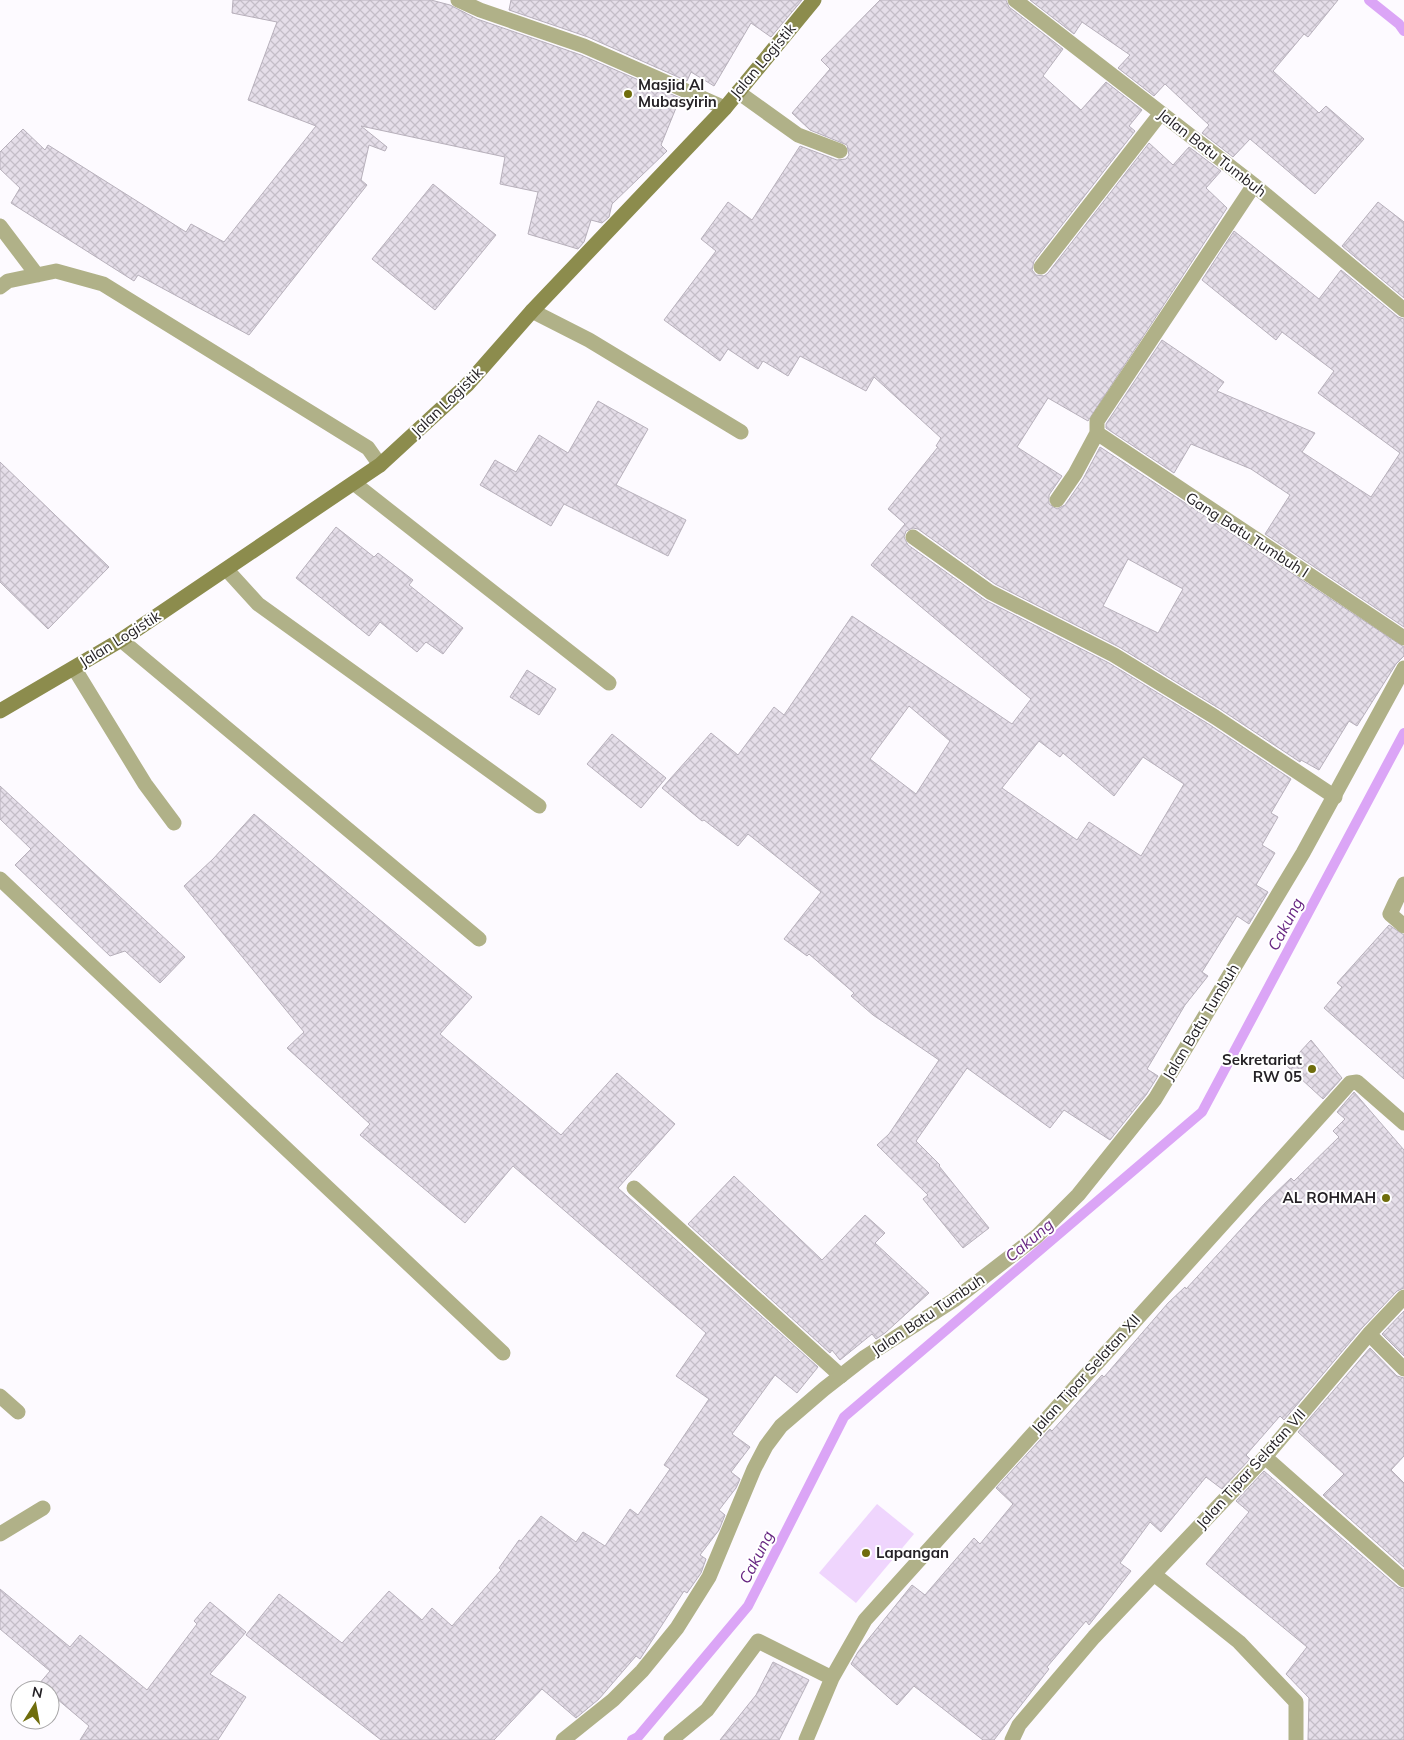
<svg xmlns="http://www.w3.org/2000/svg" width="1404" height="1740" viewBox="0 0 1404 1740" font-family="Mulish,sans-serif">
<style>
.green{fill:#efd5fd}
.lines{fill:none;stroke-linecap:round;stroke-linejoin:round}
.stream{stroke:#dba5f6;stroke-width:10}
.building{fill:url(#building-cross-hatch);stroke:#b7b0bb;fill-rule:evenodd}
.lane{stroke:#b0b188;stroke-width:15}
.street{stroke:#b0b188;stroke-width:15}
.secondary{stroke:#8c8c4d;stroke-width:15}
.poi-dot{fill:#6f6d0c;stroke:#fff;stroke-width:2}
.labels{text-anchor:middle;stroke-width:4;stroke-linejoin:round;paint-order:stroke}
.street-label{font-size:15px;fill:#252226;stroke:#fff}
.poi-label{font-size:15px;font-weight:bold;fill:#252226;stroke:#fff;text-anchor:start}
.water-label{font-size:16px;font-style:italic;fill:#672682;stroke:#fff}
</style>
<defs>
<pattern id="building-cross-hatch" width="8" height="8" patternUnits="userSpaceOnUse" patternTransform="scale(1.25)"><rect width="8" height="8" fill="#e5dee9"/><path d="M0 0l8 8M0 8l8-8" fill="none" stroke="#c4bec8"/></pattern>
</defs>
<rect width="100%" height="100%" fill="#fdfaff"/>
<path class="green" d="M 877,1504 L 914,1534 L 856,1603 L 819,1573 Z"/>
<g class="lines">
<path class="stream" d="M 1369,0 L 1399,24 L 1404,31
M 632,1740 L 638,1737 L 748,1606 L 844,1417 L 1202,1112 L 1404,733"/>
</g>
<path class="building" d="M 233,0 L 431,0 L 450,5 L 477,19 L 581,55 L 680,98 L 661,145 L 667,151 L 612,204 L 609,217 L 602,223 L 591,220 L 584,242 L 578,249 L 528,234 L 538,192 L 500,184 L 505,157 L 361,126 L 387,147 L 385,151 L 369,145 L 361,180 L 367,185 L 249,335 L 138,275 L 134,281 L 11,203 L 20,188 L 0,169 L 0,152 L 23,129 L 45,150 L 48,145 L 186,232 L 191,224 L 224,242 L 316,126 L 248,100 L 277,22 L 232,13 Z
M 511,0 L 802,0 L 771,37 L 751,23 L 714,86 L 691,72 L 687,81 L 588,37 L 509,10 Z
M 880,0 L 1006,0 L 1009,7 L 1063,49 L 1043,76 L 1081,110 L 1106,82 L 1142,110 L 1129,126 L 1135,131 L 1034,261 L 1032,270 L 1036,275 L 1044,276 L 1048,273 L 1149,143 L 1173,165 L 1189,147 L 1221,171 L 1206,188 L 1227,208 L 1088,421 L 1048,398 L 1017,447 L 1062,476 L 1049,495 L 1049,504 L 1057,509 L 1065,505 L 1083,479 L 1100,447 L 1404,647 L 1404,656 L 1396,664 L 1357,726 L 1349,721 L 1319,770 L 1301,760 L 1300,762 L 1220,709 L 1119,647 L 995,584 L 918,529 L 913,528 L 906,531 L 904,537 L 908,545 L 985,600 L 1109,663 L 1210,725 L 1291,779 L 1271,813 L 1278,817 L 1262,845 L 1275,853 L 1256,885 L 1268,892 L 1249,924 L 1237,916 L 1202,972 L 1208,976 L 1185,1005 L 1147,1069 L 1158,1076 L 1146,1095 L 1110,1140 L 1064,1110 L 1050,1128 L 967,1068 L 916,1141 L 940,1165 L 939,1166 L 989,1228 L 963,1248 L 923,1199 L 928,1195 L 877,1145 L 889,1134 L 939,1060 L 873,1015 L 851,996 L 854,993 L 809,954 L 807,956 L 784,939 L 821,892 L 748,834 L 738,846 L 704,820 L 702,821 L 662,788 L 711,733 L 738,755 L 774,707 L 784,715 L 852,616 L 1012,724 L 1031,699 L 871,565 L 905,524 L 888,509 L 938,447 L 936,446 L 941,438 L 874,377 L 866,391 L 800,356 L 788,376 L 763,361 L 758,369 L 728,349 L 720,361 L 664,320 L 716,251 L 701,239 L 728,202 L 752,220 L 800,146 L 837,160 L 846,159 L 849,155 L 847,145 L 810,130 L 792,113 L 830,69 L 821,60 ZM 1128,559 L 1183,589 L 1158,633 L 1103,606 ZM 909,706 L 950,741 L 916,794 L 870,759 ZM 1039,741 L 1060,757 L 1063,753 L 1114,796 L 1143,757 L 1184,784 L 1141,856 L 1089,822 L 1077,840 L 1002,788 Z
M 1030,0 L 1338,0 L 1308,37 L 1304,34 L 1273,71 L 1319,113 L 1326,106 L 1364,139 L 1315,194 L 1250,139 L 1233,157 L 1202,133 L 1209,125 L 1165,84 L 1154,96 L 1118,68 L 1130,55 L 1082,22 L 1074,34 Z
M 433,184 L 496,235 L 435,310 L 372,259 Z
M 1378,202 L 1404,222 L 1404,298 L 1342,246 Z
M 1234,231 L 1319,299 L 1341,270 L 1398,317 L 1404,319 L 1404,627 L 1265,534 L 1290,495 L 1251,469 L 1191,444 L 1174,473 L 1106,428 L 1106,424 L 1162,340 L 1224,382 L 1217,391 L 1315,433 L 1302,452 L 1371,497 L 1400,453 L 1318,393 L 1334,371 L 1282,332 L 1276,340 L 1202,280 Z
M 598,401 L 648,429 L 616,485 L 686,520 L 668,556 L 564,504 L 551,526 L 480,485 L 495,460 L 516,472 L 539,435 L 568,453 Z
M 0,462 L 109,567 L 48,629 L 0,582 Z
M 336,527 L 374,557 L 378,553 L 413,580 L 409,585 L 463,628 L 443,654 L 426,642 L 417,652 L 380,622 L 369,636 L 296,578 Z
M 527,670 L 556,689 L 539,715 L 510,697 Z
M 612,734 L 666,778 L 641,808 L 587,764 Z
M 0,786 L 185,957 L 160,983 L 125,951 L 110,956 L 15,865 L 31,849 L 0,819 Z
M 254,814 L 472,997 L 440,1034 L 561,1135 L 617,1073 L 675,1124 L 618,1188 L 818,1367 L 797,1393 L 775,1375 L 732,1434 L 750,1447 L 731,1472 L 740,1479 L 736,1488 L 719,1510 L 725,1515 L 719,1530 L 700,1555 L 706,1559 L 701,1573 L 687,1593 L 684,1591 L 640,1659 L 636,1656 L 599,1699 L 576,1718 L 542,1689 L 494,1740 L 381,1740 L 246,1635 L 279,1594 L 342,1643 L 389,1591 L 422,1620 L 432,1608 L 452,1626 L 501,1570 L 499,1568 L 519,1540 L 521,1541 L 541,1516 L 576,1542 L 583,1532 L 605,1546 L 630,1509 L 638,1515 L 670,1469 L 664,1465 L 709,1399 L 676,1376 L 706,1333 L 513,1166 L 465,1223 L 360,1135 L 370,1124 L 287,1048 L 304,1032 L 184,886 L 213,859 Z
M 1389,925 L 1404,935 L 1404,1079 L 1324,1008 L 1342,987 L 1337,983 Z
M 1311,1040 L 1342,1078 L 1323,1099 L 1287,1066 Z
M 1354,1092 L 1404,1150 L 1404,1288 L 1397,1291 L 1362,1328 L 1284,1420 L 1280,1416 L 1246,1455 L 1250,1459 L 1222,1489 L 1206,1477 L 1161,1532 L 1150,1522 L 1120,1563 L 1131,1571 L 1089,1625 L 1086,1621 L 1047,1667 L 1049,1669 L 994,1740 L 983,1740 L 914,1686 L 897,1705 L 851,1664 L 858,1652 L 912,1585 L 925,1595 L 974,1538 L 980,1544 L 1013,1504 L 996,1488 L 1050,1429 L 1052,1431 L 1102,1375 L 1104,1377 L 1168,1303 L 1185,1287 L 1186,1289 L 1265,1203 L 1291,1178 L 1294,1181 L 1339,1137 L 1333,1131 L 1345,1119 L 1337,1112 Z
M 734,1176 L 822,1260 L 865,1215 L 885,1233 L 875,1243 L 929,1293 L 885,1333 L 876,1339 L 872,1334 L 840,1360 L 832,1350 L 830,1353 L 688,1224 Z
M 1404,1311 L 1404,1356 L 1382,1334 Z
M 1370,1348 L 1397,1376 L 1404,1378 L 1404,1456 L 1391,1470 L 1404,1483 L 1404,1567 L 1323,1495 L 1344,1474 L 1298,1432 Z
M 1264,1471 L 1398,1587 L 1404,1589 L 1404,1740 L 1308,1740 L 1309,1698 L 1286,1674 L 1307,1647 L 1206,1564 L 1249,1512 L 1236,1501 Z
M 0,1589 L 70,1647 L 80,1635 L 147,1690 L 197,1624 L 194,1621 L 210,1602 L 246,1632 L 210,1674 L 246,1697 L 218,1740 L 80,1740 L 89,1726 L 50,1693 L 50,1690 L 39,1684 L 50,1671 L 0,1629 Z
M 773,1662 L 809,1680 L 779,1740 L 720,1740 L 756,1695 Z"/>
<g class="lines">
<path class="lane" d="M 0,226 L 37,275
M 0,287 L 8,281 L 56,271 L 103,284 L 368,448 L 380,465
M 532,311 L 589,340 L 741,432
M 355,484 L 609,683
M 913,537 L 990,592 L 1114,655 L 1215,717 L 1335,797
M 227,570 L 258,604 L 539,806
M 121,640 L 479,939
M 74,668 L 145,784 L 174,823
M 0,879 L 503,1353
M 634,1188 L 841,1376
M 0,1396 L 18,1412
M 0,1534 L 43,1508"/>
<path class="street" d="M 458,0 L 480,10 L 584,46 L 725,108
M 1015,0 L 1254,185 L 1404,310
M 738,92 L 798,135 L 840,151
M 1254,185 L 1097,421 L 1097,433 L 1404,638
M 1041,267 L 1161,113
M 1057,500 L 1075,474 L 1097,433
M 1404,884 L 1390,914 L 1404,926
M 1369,1334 L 1404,1369
M 1265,1457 L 1404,1580
M 1155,1575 L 1239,1642 L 1296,1702 L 1296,1740
M 563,1740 L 613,1700 L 642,1671 L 677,1628 L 709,1577 L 754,1469 L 766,1446 L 781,1426 L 824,1389 L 865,1357 L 954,1300 L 1037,1236 L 1078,1195 L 1155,1099 L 1303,853 L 1404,668
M 671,1740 L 707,1710 L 758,1641 L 832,1678
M 806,1740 L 832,1678 L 865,1620 L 1350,1083 L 1357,1082 L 1404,1123
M 1012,1740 L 1019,1725 L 1094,1637 L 1265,1457 L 1369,1334 L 1404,1297"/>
<path class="secondary" d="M 0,711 L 121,640 L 380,465 L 467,385 L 532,311 L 725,108 L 814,0"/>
</g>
<g class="poi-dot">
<circle cx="628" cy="94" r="5"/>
<circle cx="1312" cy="1069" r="5"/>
<circle cx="1386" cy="1198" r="5"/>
<circle cx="866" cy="1553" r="5"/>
</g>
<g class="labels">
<g class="street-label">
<text transform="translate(763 61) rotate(-50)" y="5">Jalan Logistik</text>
<text transform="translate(1212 153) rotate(38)" y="5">Jalan Batu Tumbuh</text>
<text transform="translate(447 402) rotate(-44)" y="5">Jalan Logistik</text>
<text transform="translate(1247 535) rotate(33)" y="5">Gang Batu Tumbuh I</text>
<text transform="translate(120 639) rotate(-32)" y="5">Jalan Logistik</text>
<text transform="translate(1201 1022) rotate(-59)" y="5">Jalan Batu Tumbuh</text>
<text transform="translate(928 1315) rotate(-34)" y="5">Jalan Batu Tumbuh</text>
<text transform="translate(1086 1374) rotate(-48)" y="5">Jalan Tipar Selatan XII</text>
<text transform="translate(1251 1469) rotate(-48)" y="5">Jalan Tipar Selatan VII</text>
</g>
<g class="poi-label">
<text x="638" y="90">Masjid Al<tspan x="638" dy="17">Mubasyirin</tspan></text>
<text x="1302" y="1065" text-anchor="end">Sekretariat<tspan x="1302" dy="17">RW 05</tspan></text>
<text x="1376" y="1203" text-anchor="end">AL ROHMAH</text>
<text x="876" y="1558">Lapangan</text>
</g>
<g class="water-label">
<text transform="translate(1285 924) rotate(-62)" y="6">Cakung</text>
<text transform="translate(1029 1240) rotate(-40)" y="6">Cakung</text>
<text transform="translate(756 1557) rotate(-63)" y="6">Cakung</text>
</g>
</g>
<g transform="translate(35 1705) rotate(11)"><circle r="24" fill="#ffffff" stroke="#a8a7a8"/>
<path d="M0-4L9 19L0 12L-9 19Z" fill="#6f6d0c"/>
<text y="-8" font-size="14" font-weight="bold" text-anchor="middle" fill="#252226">N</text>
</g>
</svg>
